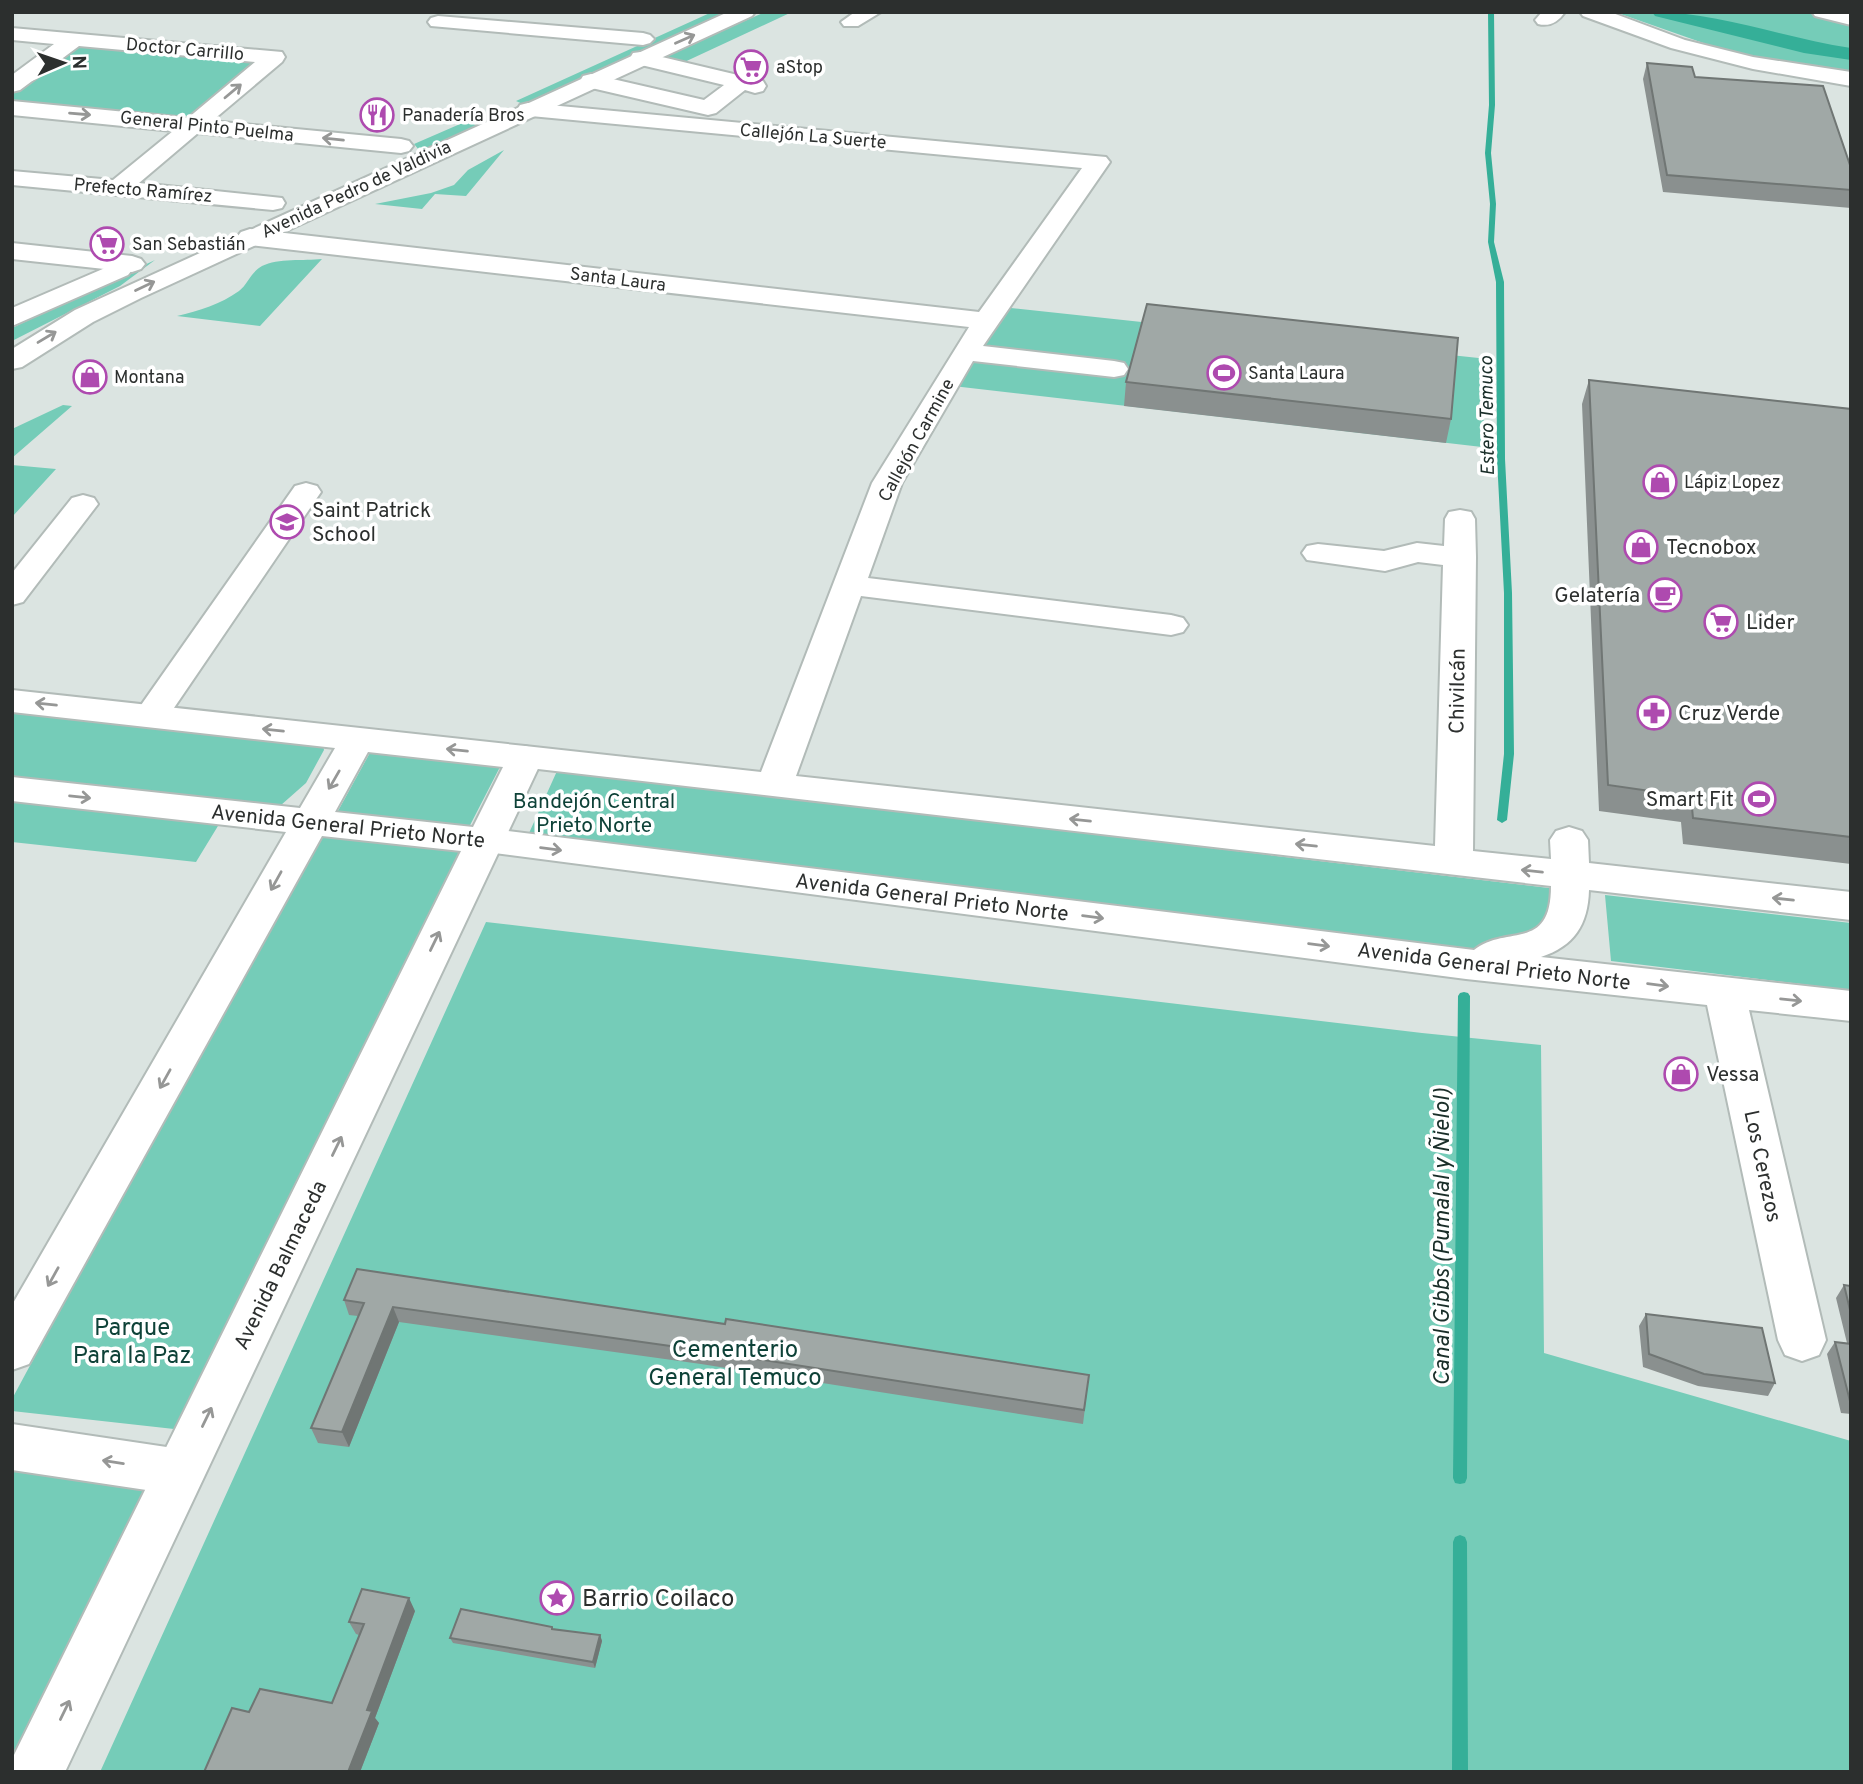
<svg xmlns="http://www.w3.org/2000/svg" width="1863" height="1784" viewBox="0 0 1863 1784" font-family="Overpass,sans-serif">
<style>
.green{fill:#75ccb8}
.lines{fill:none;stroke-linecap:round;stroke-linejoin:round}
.stream{fill:#35af98;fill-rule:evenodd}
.canal{fill:#35af98;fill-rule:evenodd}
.minor-casing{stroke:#b2bbb8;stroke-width:4}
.major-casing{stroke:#b2bbb8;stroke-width:4}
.minor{fill:#fff;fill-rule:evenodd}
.major{fill:#fff;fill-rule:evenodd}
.wall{fill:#8a908f}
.shaded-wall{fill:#707674}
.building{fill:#a0a8a6;stroke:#707674;stroke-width:2}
.oneway{stroke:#969796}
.labels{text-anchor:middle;stroke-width:7;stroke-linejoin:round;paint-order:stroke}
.far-street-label{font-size:18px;fill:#2c2f2e;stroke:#fff}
.far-poi-label{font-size:18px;fill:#2c2f2e;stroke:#fff;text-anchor:start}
.far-water-label{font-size:19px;font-style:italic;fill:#1a2e29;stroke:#fff}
.poi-label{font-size:21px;fill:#2c2f2e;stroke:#fff;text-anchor:start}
.street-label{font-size:21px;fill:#2c2f2e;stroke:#fff}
.park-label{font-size:21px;fill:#0e4238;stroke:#fff}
.water-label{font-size:23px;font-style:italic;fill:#1a2e29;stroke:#fff}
.near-park-label{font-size:24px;fill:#0e4238;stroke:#fff}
.near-poi-label{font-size:24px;fill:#2c2f2e;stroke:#fff;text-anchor:start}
</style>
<rect width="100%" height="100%" fill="#dbe4e1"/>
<path class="green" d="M 712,12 L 731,12 L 525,105 L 516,101 Z
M 765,12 L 792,12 L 678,65 L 655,60 Z
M 1615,12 L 1809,12 L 1851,25 L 1851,74 L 1726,51 Z
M 80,45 L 257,60 L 190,117 L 12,100 L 12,94 Z
M 467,121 L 479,127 L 416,156 L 419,150 L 414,144 Z
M 504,150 L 466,196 L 435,194 L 422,209 L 375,204 L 431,193 L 454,185 L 468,170 Z
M 322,259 L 260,326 L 177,316 C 199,311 221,304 239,291 C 248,284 251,272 262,266 C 278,258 304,261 322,259 Z
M 155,260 L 120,286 L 12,341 L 12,328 Z
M 1001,307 L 1488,359 L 1482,447 L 953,386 Z
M 63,405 L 72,406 L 12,458 L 12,429 Z
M 12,465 L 56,469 L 12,517 Z
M 12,710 L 323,745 L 324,750 L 306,783 L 272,813 L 12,783 Z
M 372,749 L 501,765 L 465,835 L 333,820 Z
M 557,771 L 1557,889 L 1540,931 L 1488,953 L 525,842 Z
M 12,799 L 221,821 L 196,862 L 12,842 Z
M 316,834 L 466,849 L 174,1429 L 12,1411 L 12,1399 Z
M 1605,895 L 1851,923 L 1851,990 L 1611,961 Z
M 486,922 L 1422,1033 L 1541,1045 L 1544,1353 L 1851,1441 L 1851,1772 L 100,1772 Z
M 12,1469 L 166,1490 L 12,1772 Z"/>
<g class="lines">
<path class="stream" d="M 1488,12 L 1494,12 L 1495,105 L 1491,153 L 1496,204 L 1494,242 L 1504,282 L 1505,459 L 1512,593 L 1514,754 L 1507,820 L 1502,823 L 1497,820 L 1504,754 L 1504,593 L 1497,459 L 1496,282 L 1488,242 L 1490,204 L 1485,153 L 1489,105 Z
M 1464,992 L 1468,993 L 1470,996 L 1467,1478 L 1465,1483 L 1460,1484 L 1455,1483 L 1453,1478 L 1458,996 L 1460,993 Z
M 1460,1535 L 1465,1537 L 1467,1542 L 1468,1772 L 1452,1772 L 1453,1542 L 1455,1537 Z"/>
<path class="canal" d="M 1652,12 C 1719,12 1784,38 1851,48 L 1851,60 L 1804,53 L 1655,16 Z"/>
<defs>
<path id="minor" d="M 855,12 L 881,12 L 858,26 L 844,26 L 841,22 Z
M 1542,12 L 1565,12 C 1558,22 1550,27 1538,24 L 1535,20 Z
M 1580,12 L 1610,12 L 1685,40 L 1753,57 L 1851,72 L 1851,86 L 1753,69 L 1671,48 L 1583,16 Z
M 1812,12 L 1851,13 L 1851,25 L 1815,16 Z
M 438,16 L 643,33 L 650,35 L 654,39 L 650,43 L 643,45 L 431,26 L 428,22 L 431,18 Z
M 12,28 L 282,52 L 285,57 L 282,62 L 212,121 L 401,139 L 409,141 L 413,146 L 409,151 L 401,153 L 198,133 L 139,183 L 282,198 L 285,203 L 282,208 L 273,210 L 12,185 L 12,171 L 113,180 L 173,131 L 12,115 L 12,101 L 188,118 L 255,62 L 79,46 L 20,90 L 12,92 L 12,75 L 54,44 L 12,40 Z
M 641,52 L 763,81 L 766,86 L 763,91 L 755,93 L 745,90 L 716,113 L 708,115 L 583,86 L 580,81 L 583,76 L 591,74 L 704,100 L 724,85 L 633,63 L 630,58 L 633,53 Z
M 528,103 L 1106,157 L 1110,162 L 983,346 L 1114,361 L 1124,363 L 1128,369 L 1124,375 L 1114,377 L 973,361 L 902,483 L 868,578 L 1171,615 L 1183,618 L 1188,625 L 1183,632 L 1171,635 L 861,596 L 796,776 L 1435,846 L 1443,565 L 1418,562 L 1385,571 L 1307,560 L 1302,553 L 1307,546 L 1318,544 L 1384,551 L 1417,543 L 1444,546 L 1445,519 L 1449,512 L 1460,510 L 1471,512 L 1475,519 L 1476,557 L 1473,851 L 1551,859 L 1550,840 L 1556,831 L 1569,827 L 1582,831 L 1588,840 L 1589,863 L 1851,892 L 1851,920 L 1589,890 C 1588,925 1574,946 1541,957 L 1851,991 L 1851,1021 L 1749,1010 L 1826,1340 L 1819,1355 L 1802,1361 L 1785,1355 L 1778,1340 L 1707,1005 L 1466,979 L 471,850 L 465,841 L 471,832 L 484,828 L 1474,950 C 1506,924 1551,953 1551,886 L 512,766 L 507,758 L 512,750 L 525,746 L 761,772 L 872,483 L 969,327 L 250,245 L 241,242 L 237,237 L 241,232 L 250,229 L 979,312 L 1082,168 L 520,115 L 517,110 L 520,105 Z
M 12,243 L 132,256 L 141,259 L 145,264 L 141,269 L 132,272 L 12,259 Z
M 306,483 L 317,486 L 321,492 L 163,724 L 151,727 L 139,724 L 134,716 L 139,708 L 295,486 Z
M 83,495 L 94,498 L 98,504 L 23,602 L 12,605 L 12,573 L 72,498 Z
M 12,1424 L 180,1449 L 198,1456 L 205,1472 L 198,1488 L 180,1495 L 12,1470 Z"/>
<path id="major" d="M 728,12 L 755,12 L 752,16 L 141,298 L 93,322 L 22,367 L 12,369 L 12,349 L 75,310 Z
M 119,262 L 128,265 L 132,270 L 128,275 L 12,326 L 12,308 Z
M 12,690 L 525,746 L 538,750 L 543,758 L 65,1772 L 12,1772 L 12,1759 L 461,851 L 322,836 L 29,1364 L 12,1370 L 12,1305 L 286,832 L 12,801 L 12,777 L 300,808 L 335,748 L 12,712 ZM 368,752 L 503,767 L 473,827 L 335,812 Z"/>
</defs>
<use href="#minor" class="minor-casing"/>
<use href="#major" class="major-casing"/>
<use href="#minor" class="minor"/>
<use href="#major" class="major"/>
</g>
<path class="wall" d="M 1647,63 L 1695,77 L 1851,168 L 1851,208 L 1663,192 L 1643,79 Z
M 1589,380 L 1851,409 L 1851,864 L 1683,844 L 1681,822 L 1599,811 L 1582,404 Z
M 1126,382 L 1451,419 L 1446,443 L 1124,406 Z
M 1844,1285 L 1851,1286 L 1851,1414 L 1841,1413 L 1827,1354 L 1835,1342 L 1847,1343 L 1836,1298 Z
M 344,1300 L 725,1324 L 1089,1375 L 1083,1424 L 701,1364 L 399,1322 L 349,1447 L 318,1443 L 311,1428 L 358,1316 L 349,1315 Z
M 1646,1314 L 1775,1383 L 1768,1396 L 1698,1386 L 1643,1367 L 1639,1326 Z
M 415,1611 L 375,1718 L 379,1723 L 360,1772 L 204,1772 L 249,1712 L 332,1703 L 359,1635 L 356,1634 L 349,1622 Z
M 553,1630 L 600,1635 L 602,1641 L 595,1668 L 453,1643 L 450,1638 Z"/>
<path class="shaded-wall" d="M 393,1307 L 399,1322 L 349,1447 L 342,1432 Z
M 409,1598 L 415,1611 L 375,1718 L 379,1723 L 360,1772 L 348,1772 L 367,1710 Z
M 600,1635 L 602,1641 L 595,1668 L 593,1662 Z"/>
<path class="building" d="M 1647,63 L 1692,67 L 1695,77 L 1823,86 L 1851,168 L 1851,190 L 1667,175 Z
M 1147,304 L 1458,338 L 1451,419 L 1126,382 Z
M 1589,380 L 1851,409 L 1851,837 L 1693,818 L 1691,797 L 1608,785 Z
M 357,1269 L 725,1324 L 726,1319 L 1089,1375 L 1084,1410 L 699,1350 L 393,1307 L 342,1432 L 311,1428 L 364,1303 L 344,1300 Z
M 1844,1285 L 1851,1286 L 1851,1314 Z
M 1646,1314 L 1762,1328 L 1775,1383 L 1704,1374 L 1649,1354 Z
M 1835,1342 L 1851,1344 L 1851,1401 L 1850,1401 Z
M 362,1589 L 409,1598 L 367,1710 L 372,1711 L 348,1772 L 204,1772 L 232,1708 L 249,1712 L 260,1689 L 332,1703 L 364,1624 L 349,1622 Z
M 461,1609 L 552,1627 L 552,1629 L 600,1635 L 593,1662 L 450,1638 Z"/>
<defs><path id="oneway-shaft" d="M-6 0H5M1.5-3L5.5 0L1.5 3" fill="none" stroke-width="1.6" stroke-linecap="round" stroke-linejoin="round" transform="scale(1.75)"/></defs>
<g class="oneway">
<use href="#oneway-shaft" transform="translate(685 39) rotate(-24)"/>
<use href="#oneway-shaft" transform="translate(233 91) rotate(-40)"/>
<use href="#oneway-shaft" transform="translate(80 114) rotate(5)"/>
<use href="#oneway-shaft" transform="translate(333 139) rotate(-174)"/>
<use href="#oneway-shaft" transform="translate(145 286) rotate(-25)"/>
<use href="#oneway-shaft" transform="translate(47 337) rotate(-31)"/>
<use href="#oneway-shaft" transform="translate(46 704) rotate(-174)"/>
<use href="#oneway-shaft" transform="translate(273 730) rotate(-174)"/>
<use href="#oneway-shaft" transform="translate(457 750) rotate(-174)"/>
<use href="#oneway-shaft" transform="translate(334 780) rotate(120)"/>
<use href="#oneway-shaft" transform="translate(80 797) rotate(6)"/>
<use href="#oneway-shaft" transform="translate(1080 820) rotate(-174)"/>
<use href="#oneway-shaft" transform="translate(1306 845) rotate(-174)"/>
<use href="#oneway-shaft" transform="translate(551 849) rotate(7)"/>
<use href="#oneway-shaft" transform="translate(1532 871) rotate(-174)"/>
<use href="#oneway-shaft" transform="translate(276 881) rotate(119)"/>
<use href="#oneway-shaft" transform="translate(1783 899) rotate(-174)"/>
<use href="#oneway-shaft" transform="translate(1093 917) rotate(7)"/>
<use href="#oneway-shaft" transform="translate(435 941) rotate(-64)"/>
<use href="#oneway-shaft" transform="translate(1319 945) rotate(7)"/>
<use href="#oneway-shaft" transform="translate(1658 985) rotate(7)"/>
<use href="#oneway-shaft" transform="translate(1791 1000) rotate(6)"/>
<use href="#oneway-shaft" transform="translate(165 1079) rotate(119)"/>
<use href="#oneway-shaft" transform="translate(337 1146) rotate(-64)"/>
<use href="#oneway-shaft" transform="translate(53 1277) rotate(119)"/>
<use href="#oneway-shaft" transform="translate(207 1417) rotate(-64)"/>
<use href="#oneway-shaft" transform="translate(113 1462) rotate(-171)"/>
<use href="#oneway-shaft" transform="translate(65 1710) rotate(-64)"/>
</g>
<defs>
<symbol id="supermarket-ring" viewBox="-11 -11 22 22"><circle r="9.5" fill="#fff" stroke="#ae4aaf" stroke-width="1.5"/><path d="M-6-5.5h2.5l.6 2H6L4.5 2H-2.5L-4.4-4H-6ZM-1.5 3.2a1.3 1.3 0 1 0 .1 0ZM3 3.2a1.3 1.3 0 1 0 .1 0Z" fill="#ae4aaf"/></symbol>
<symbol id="restaurant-ring" viewBox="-11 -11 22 22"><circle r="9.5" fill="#fff" stroke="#ae4aaf" stroke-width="1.5"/><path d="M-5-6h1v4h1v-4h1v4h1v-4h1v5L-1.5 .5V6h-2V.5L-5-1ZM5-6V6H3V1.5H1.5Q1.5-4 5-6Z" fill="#ae4aaf"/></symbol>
<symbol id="stadium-ring" viewBox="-11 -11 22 22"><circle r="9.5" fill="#fff" stroke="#ae4aaf" stroke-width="1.5"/><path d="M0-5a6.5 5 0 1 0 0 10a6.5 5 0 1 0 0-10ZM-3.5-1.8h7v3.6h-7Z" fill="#ae4aaf"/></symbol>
<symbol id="shop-ring" viewBox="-11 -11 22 22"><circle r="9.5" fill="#fff" stroke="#ae4aaf" stroke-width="1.5"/><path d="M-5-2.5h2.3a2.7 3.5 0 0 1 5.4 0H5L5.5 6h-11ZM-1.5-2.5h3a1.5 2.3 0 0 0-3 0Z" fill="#ae4aaf"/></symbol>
<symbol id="school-ring" viewBox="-11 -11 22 22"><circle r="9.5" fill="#fff" stroke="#ae4aaf" stroke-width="1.5"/><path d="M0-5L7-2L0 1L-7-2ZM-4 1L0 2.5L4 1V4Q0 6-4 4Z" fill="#ae4aaf"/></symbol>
<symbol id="cafe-ring" viewBox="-11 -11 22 22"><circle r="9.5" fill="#fff" stroke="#ae4aaf" stroke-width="1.5"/><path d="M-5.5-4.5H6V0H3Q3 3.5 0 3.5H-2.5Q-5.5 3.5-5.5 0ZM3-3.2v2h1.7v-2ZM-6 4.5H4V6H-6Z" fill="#ae4aaf"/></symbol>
<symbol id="pharmacy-ring" viewBox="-11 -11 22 22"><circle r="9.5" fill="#fff" stroke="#ae4aaf" stroke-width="1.5"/><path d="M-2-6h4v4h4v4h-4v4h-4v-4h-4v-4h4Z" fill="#ae4aaf"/></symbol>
<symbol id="sight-ring" viewBox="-11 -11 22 22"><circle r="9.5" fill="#fff" stroke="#ae4aaf" stroke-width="1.5"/><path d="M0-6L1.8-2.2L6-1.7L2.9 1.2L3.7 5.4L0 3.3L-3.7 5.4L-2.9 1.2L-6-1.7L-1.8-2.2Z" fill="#ae4aaf"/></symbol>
</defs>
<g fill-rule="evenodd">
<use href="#supermarket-ring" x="732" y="48" width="38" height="38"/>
<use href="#restaurant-ring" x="358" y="96" width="38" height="38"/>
<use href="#supermarket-ring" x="88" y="225" width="38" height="38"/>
<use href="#stadium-ring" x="1205" y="354" width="38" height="38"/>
<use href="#shop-ring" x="71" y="358" width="38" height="38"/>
<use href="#shop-ring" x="1641" y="463" width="38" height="38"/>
<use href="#school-ring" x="268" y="503" width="38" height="38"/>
<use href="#shop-ring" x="1622" y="528" width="38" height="38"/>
<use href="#cafe-ring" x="1646" y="576" width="38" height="38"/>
<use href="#supermarket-ring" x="1702" y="603" width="38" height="38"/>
<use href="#pharmacy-ring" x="1635" y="694" width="38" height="38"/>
<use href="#stadium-ring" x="1740" y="780" width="38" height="38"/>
<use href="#shop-ring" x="1662" y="1055" width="38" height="38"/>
<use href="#sight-ring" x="538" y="1579" width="38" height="38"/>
</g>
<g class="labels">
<g class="far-street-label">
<text transform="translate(185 49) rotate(5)" y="6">Doctor Carrillo</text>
<text transform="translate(207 126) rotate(6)" y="6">General Pinto Puelma</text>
<text transform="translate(813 136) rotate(5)" y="6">Callejón La Suerte</text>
<text transform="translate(356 189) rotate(-25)" y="6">Avenida Pedro de Valdivia</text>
<text transform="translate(143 190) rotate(5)" y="6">Prefecto Ramírez</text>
<text transform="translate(618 279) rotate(7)" y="6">Santa Laura</text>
<text transform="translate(916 440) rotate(-61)" y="6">Callejón Carmine</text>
</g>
<g class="far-poi-label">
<text x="776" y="73">aStop</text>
<text x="402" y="121">Panadería Bros</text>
<text x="132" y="250">San Sebastián</text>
<text x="1248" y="379">Santa Laura</text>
<text x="114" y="383">Montana</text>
<text x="1684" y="488">Lápiz Lopez</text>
</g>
<g class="far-water-label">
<text transform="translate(1486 416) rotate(-91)" y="7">Estero Temuco</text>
</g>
<g class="poi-label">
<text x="312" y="517">Saint Patrick<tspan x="312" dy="24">School</tspan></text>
<text x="1666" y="554">Tecnobox</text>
<text x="1640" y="602" text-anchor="end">Gelatería</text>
<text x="1746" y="629">Lider</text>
<text x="1678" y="720">Cruz Verde</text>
<text x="1734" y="806" text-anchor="end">Smart Fit</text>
<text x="1706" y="1081">Vessa</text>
</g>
<g class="street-label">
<text transform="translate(1457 691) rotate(-89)" y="7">Chivilcán</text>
<text transform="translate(348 826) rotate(6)" y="7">Avenida General Prieto Norte</text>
<text transform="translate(932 897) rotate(7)" y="7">Avenida General Prieto Norte</text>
<text transform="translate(1494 966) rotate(7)" y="7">Avenida General Prieto Norte</text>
<text transform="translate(1763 1166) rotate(78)" y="7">Los Cerezos</text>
<text transform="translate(280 1265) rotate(-64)" y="7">Avenida Balmaceda</text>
</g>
<g class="park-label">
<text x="594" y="808">Bandejón Central<tspan x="594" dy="24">Prieto Norte</tspan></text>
</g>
<g class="water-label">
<text transform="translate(1441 1237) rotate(-90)" y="8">Canal Gibbs (Pumalal y Ñielol)</text>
</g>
<g class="near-park-label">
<text x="132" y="1335">Parque<tspan x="132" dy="28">Para la Paz</tspan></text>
<text x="735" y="1357">Cementerio<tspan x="735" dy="28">General Temuco</tspan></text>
</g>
<g class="near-poi-label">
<text x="582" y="1606">Barrio Coilaco</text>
</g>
</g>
<rect width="1863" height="1784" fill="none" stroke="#2c2f2e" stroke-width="28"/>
<g transform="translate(63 63) rotate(88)" stroke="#ffffff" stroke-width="5" paint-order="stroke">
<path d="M0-5L12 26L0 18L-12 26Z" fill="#2c2f2e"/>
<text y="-10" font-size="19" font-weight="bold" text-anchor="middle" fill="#2c2f2e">N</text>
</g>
</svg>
